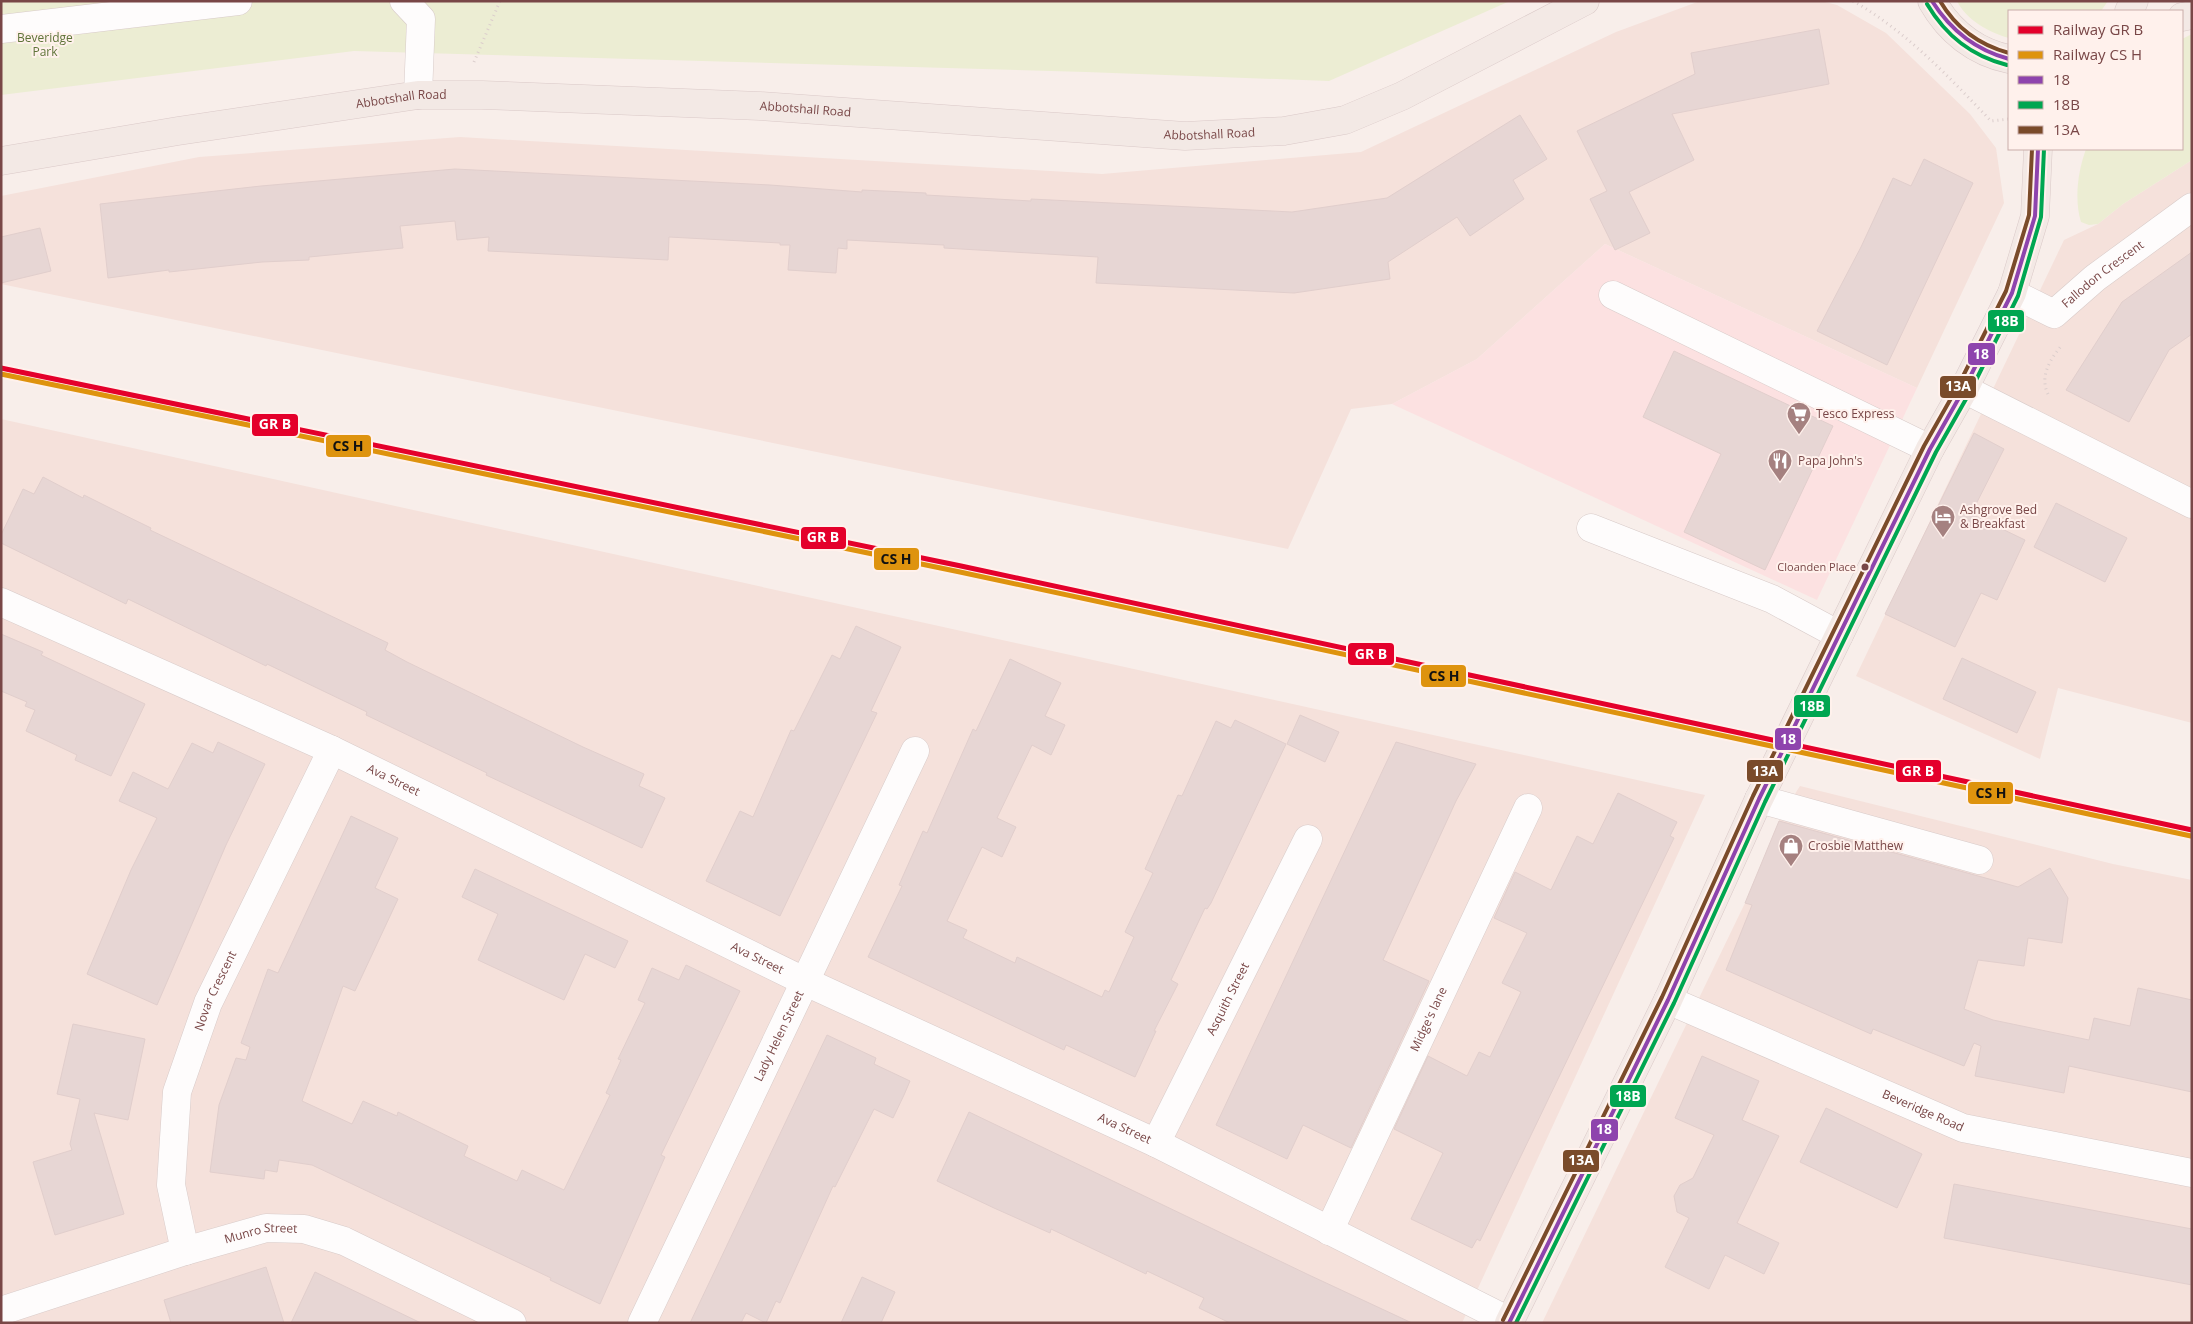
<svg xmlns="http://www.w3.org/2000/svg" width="2193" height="1324" viewBox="0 0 2193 1324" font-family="'Open Sans',sans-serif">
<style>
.residential{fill:#f5e1db}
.commercial{fill:#fce1e1}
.green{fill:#ecedd3}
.building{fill:#e7d6d4;stroke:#e1cecc}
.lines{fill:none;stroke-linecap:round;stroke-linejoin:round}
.minor-casing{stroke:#d8cbc9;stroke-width:29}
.major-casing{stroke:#dac9c8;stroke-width:29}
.path{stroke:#dbcdcc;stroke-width:3;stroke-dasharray:1 4;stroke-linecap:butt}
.minor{stroke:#fefcfc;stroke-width:28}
.major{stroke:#f3e9e5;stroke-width:28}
.bus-1-casing{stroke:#fff1ec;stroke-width:8}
.bus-2-casing{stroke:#fff1ec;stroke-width:8}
.bus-3-casing{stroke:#fff1ec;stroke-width:8}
.bus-1{stroke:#8e44ad;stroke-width:4}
.bus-2{stroke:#00a651;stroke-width:4}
.bus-3{stroke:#7a4b2a;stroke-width:4}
.rail-1-casing{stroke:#fff1ec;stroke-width:9}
.rail-2-casing{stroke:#fff1ec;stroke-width:9}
.rail-1{stroke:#e4002b;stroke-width:5}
.rail-2{stroke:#de930e;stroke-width:5}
.bus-dot{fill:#794747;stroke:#fff1ec;stroke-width:2}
.labels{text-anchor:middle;stroke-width:4;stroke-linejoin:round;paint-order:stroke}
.bus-label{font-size:11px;fill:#794747;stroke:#fff1ec;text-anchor:end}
.park-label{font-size:12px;fill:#5f7439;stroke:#fff1ec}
.street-label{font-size:12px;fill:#794747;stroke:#fff1ec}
.poi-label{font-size:12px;fill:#794747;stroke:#fff1ec;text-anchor:start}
.line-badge{stroke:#fff1ec;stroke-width:2}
.badge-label{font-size:14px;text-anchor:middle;font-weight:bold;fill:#fff}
.pale-badge-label{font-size:14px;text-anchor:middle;font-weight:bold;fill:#111}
</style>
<rect width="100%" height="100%" fill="#f8eeea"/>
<path class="residential" d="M 1700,1 L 1821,1 L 1837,5 L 1886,33 L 1970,114 L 1996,148 L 2004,203 L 1917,388 L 1605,244 L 1477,359 L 1392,404 L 1351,409 L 1288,549 L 1,284 L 1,196 L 199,157 L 460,137 L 1102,174 L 1361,152 L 1616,32 Z
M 2192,160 L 2192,723 L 2058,688 L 2040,759 L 1856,676 L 2064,240 L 2098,224 L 2123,204 Z
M 1,419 L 1705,795 L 1462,1323 L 1,1323 Z
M 1800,786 L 2113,864 L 2192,880 L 2192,1323 L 1542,1323 L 1745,903 L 1782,814 Z"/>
<path class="commercial" d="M 1605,244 L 1917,388 L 1817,600 L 1392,404 L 1477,359 Z"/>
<path class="green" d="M 1,1 L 1510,1 L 1329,81 L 1086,72 L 354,51 L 1,95 Z
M 1957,1 L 2108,1 L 2101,11 L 2009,11 L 2009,38 C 1990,33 1966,20 1957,1 Z
M 2192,34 L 2192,160 L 2123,204 L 2098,224 L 2089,225 L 2081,222 C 2074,199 2078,171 2086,149 L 2182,149 L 2182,39 Z"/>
<path class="building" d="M 1819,29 L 1829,84 L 1672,114 L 1694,160 L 1629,192 L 1650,233 L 1615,250 L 1590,199 L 1607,191 L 1577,131 L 1695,74 L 1691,53 Z
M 1520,115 L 1547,159 L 1513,180 L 1524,199 L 1470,236 L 1457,217 L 1388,262 L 1390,279 L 1294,293 L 1096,283 L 1098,257 L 944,248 L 944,245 L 847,240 L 847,249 L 838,248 L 836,273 L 788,270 L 790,245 L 780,245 L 780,243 L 669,237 L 668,260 L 488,251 L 489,237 L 457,240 L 455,221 L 400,226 L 403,248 L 309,257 L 309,260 L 262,262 L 169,272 L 169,270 L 108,278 L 100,204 L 261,186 L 455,169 L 770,185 L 862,192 L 862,190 L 926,193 L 926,195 L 1031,201 L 1031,199 L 1292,212 L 1387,198 Z
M 1924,159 L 1973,183 L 1887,365 L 1817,331 L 1861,247 L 1893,178 L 1911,186 Z
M 40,228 L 51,271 L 1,283 L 1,237 Z
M 2192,252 L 2192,334 L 2169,350 L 2129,422 L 2066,390 L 2122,302 Z
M 1674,351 L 1833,426 L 1765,570 L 1684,532 L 1721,454 L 1643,417 Z
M 1974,433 L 2004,449 L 1971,514 L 2025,540 L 1997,600 L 1981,593 L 1955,647 L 1885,614 Z
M 43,477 L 83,498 L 84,495 L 110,508 L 151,528 L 150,530 L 388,643 L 385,650 L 407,662 L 583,747 L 644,774 L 639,786 L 665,798 L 642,848 L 486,775 L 487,773 L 366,715 L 367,712 L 267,664 L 266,666 L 128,599 L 126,604 L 1,543 L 1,535 L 23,489 L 34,494 Z
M 2056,503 L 2127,538 L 2105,582 L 2034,547 Z
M 856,626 L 901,647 L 871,711 L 877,713 L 780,916 L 706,881 L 740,811 L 753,817 L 791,730 L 794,731 L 832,655 L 840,659 Z
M 1,634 L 43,652 L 41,655 L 145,704 L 111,776 L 75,760 L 77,755 L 26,731 L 35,710 L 25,706 L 27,702 L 1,691 Z
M 1962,658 L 2036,692 L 2017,733 L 1943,699 Z
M 1010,659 L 1061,683 L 1045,716 L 1065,725 L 1051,755 L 1032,745 L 997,818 L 1016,827 L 1002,857 L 982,847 L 947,921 L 967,930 L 963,938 L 1015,963 L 1017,957 L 1102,997 L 1105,990 L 1109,992 L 1134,937 L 1125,932 L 1153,873 L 1145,869 L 1178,795 L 1182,796 L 1216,721 L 1231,728 L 1235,720 L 1286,744 L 1211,903 L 1207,909 L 1205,908 L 1171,980 L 1178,984 L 1154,1031 L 1156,1031 L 1135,1077 L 1066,1045 L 1064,1050 L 868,957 L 902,886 L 899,885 L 923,831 L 927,833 L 973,729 L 976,731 Z
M 1300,715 L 1339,732 L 1325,762 L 1287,744 Z
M 218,742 L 265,764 L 226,845 L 157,1005 L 87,974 L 131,870 L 157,818 L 119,801 L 133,772 L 168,789 L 192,743 L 213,753 Z
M 1396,742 L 1476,764 L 1456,801 L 1383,960 L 1429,981 L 1351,1148 L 1303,1125 L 1287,1159 L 1216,1125 Z
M 1618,793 L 1677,822 L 1670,836 L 1674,838 L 1480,1241 L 1477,1239 L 1472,1248 L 1411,1219 L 1443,1153 L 1394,1129 L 1428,1056 L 1467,1076 L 1479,1052 L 1490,1057 L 1521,992 L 1502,983 L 1527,933 L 1494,918 L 1515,872 L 1551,890 L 1577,836 L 1593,844 Z
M 351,816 L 398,838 L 375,888 L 398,899 L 355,991 L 343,986 L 302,1101 L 352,1124 L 363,1101 L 397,1116 L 398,1112 L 468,1146 L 464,1156 L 517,1181 L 522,1170 L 564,1190 L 610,1095 L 606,1093 L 621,1060 L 618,1059 L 645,1003 L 638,1000 L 652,968 L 679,980 L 686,965 L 740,991 L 661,1155 L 665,1157 L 600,1304 L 550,1280 L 551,1278 L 312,1165 L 279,1160 L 277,1172 L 265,1170 L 264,1179 L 210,1172 L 219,1105 L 236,1058 L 246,1060 L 250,1047 L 241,1043 L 268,969 L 278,973 Z
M 1779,821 L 2018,887 L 2050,868 L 2068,898 L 2062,943 L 2028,938 L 2024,966 L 1978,960 L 1964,1009 L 1993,1020 L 2089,1040 L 2094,1018 L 2130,1026 L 2138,988 L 2192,1000 L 2192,1092 L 2069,1066 L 2064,1093 L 1975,1076 L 1981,1046 L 1974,1043 L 1964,1066 L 1873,1029 L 1871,1034 L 1726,970 L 1752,905 L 1745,903 Z
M 475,869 L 628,941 L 615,968 L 585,954 L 564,1000 L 478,960 L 498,914 L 462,897 Z
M 73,1024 L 145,1039 L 128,1120 L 94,1113 L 124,1214 L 55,1235 L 33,1162 L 72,1150 L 70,1144 L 80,1099 L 57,1094 Z
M 827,1035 L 876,1058 L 874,1064 L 910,1081 L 904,1095 L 893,1118 L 874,1109 L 835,1187 L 833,1186 L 780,1303 L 776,1301 L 766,1323 L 746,1313 L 741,1323 L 690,1323 Z
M 1702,1056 L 1759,1081 L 1742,1120 L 1779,1136 L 1737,1223 L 1779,1243 L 1764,1274 L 1725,1255 L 1709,1289 L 1665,1267 L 1689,1218 L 1677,1212 L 1674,1196 L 1680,1185 L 1693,1178 L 1714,1135 L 1675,1118 Z
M 1826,1108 L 1922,1154 L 1897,1208 L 1800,1162 Z
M 969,1112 L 1309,1275 L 1412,1323 L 1230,1323 L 1199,1308 L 1204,1298 L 1147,1271 L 1146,1274 L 1051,1229 L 1050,1233 L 994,1208 L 937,1181 Z
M 1954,1184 L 2192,1229 L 2192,1285 L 1944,1238 Z
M 266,1267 L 284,1323 L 171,1323 L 164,1300 Z
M 315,1272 L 421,1323 L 291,1323 Z
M 862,1277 L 895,1292 L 881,1323 L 841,1323 Z"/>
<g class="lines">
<defs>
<g id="minor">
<path d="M 404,1 L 421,19 L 418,95"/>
<path d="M 1,29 L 238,1"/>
<path id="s1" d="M 2012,293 L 2054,314 L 2095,278 L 2192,207"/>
<path d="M 1613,295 L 1930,449"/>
<path d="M 1964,389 L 2192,504"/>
<path d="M 1591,528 L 1772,599 L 1839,635"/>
<path id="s2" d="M 1,602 L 332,750 L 806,982 L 1156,1143 L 1509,1321"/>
<path d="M 1759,799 L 1979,860"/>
<path id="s3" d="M 1668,1000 L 1963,1128 L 2192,1173"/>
<path id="s4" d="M 1156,1143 L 1308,839"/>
<path id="s5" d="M 1329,1231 L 1528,808"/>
<path id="s6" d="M 185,1251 L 171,1185 L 177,1092 L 208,1003 L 332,750"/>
<path id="s7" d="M 1,1311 L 185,1251 L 266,1228 L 304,1229 L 344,1241 L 512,1323"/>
<path id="s8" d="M 642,1323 L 915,751"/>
</g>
<g id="major">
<path d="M 1932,1 C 1949,31 1975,52 2009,59"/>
<path d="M 2129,11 L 2134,1"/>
<path d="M 2182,17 L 2192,15"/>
<path id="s9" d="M 1,161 L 178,131 L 418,95 L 482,95 L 760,106 L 1185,136 L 1284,131 L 1345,120 L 1402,96 L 1585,1"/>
<path d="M 1509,1323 L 1668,1000 L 1759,799 L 1930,449 L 1964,389 L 2012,293 L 2035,216 L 2038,149"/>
</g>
</defs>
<use href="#minor" class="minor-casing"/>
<use href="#major" class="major-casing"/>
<path class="path" d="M 1853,1 C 1906,31 1949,77 1991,121 L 2009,119
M 474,62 L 500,1
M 2048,394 C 2039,376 2051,358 2062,345"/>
<use href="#minor" class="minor"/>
<use href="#major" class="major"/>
<defs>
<path id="bus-1" d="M 1932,1 C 1951,31 1975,50 2009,59
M 1509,1323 L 1668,1000 L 1759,799 L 1930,449 L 1964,389 L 2012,293 L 2035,216 L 2038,149"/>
<path id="bus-2" d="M 1927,4 C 1946,36 1971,56 2007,65
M 1516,1323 L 1674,1003 L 1765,802 L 1936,452 L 1970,392 L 2018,296 L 2041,217 L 2044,149"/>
<path id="bus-3" d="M 1940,1 C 1956,28 1979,45 2009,53
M 1503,1320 L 1662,997 L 1753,796 L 1924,446 L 1958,386 L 2006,291 L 2029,215 L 2032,149"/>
</defs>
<use href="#bus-1" class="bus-1-casing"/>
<use href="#bus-2" class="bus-2-casing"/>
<use href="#bus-3" class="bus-3-casing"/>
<use href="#bus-1" class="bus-1"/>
<use href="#bus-2" class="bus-2"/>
<use href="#bus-3" class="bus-3"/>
<defs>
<path id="rail-1" d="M 1,368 L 961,566 L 2192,830"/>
<path id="rail-2" d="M 1,374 L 960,572 L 2191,836"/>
</defs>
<use href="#rail-1" class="rail-1-casing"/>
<use href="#rail-2" class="rail-2-casing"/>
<use href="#rail-1" class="rail-1"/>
<use href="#rail-2" class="rail-2"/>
</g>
<defs>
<symbol id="supermarket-pin" viewBox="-11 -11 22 30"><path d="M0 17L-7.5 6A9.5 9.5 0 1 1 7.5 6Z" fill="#a58180" stroke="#fff1ec"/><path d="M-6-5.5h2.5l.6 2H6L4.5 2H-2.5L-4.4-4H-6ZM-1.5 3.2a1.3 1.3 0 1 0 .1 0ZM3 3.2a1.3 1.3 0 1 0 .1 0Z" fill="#fff"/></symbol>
<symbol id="restaurant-pin" viewBox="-11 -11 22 30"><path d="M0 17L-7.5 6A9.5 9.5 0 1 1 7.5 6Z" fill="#a58180" stroke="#fff1ec"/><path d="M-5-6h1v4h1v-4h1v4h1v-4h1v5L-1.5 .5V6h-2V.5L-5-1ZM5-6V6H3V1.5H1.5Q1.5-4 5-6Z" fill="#fff"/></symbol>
<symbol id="hotel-pin" viewBox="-11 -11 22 30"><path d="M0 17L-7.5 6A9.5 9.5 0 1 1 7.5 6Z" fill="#a58180" stroke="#fff1ec"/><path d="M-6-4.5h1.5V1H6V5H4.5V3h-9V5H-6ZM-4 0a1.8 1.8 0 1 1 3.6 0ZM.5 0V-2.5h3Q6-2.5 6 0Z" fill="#fff"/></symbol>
<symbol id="shop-pin" viewBox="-11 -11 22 30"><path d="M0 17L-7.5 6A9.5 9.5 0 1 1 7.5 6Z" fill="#a58180" stroke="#fff1ec"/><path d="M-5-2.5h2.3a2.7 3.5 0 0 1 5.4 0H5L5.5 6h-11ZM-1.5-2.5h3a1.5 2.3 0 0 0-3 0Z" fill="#fff"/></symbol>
</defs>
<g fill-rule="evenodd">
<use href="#supermarket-pin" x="1785" y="400" width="28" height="38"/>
<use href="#restaurant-pin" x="1766" y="447" width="28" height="38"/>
<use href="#hotel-pin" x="1929" y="503" width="28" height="38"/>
<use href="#shop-pin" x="1777" y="832" width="28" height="38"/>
</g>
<circle class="bus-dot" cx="1865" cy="567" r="4.5"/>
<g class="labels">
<g class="bus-label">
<text x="1856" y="571">Cloanden Place</text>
</g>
<g class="park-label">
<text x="45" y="42">Beveridge<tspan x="45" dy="14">Park</tspan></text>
</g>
<g class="street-label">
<text dy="4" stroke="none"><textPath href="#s9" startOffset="405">Abbotshall Road</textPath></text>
<text dy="4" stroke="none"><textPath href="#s9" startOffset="810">Abbotshall Road</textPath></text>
<text dy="4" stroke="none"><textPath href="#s9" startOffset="1215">Abbotshall Road</textPath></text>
<text dy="4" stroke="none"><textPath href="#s1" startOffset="110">Fallodon Crescent</textPath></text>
<text dy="4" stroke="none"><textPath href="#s2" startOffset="431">Ava Street</textPath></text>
<text dy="4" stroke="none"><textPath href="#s2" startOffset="836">Ava Street</textPath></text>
<text dy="4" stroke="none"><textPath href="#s6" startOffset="269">Novar Crescent</textPath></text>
<text dy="4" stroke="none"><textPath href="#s4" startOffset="161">Asquith Street</textPath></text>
<text dy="4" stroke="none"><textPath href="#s5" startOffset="234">Midge's lane</textPath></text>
<text dy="4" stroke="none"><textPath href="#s8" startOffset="318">Lady Helen Street</textPath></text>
<text dy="4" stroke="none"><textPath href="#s3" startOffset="278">Beveridge Road</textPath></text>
<text dy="4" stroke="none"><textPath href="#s2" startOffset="1241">Ava Street</textPath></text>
<text dy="4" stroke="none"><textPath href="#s7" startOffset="272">Munro Street</textPath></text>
</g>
<g class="poi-label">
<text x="1816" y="418">Tesco Express</text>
<text x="1798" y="465">Papa John's</text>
<text x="1960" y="514">Ashgrove Bed<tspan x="1960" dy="14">&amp; Breakfast</tspan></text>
<text x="1808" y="850">Crosbie Matthew</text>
</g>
</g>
<g class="line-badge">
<rect x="1987" y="309" width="38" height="24" rx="5" fill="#00a651"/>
<rect x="1967" y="342" width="29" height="24" rx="5" fill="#8e44ad"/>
<rect x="1939" y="375" width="38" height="24" rx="5" fill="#7a4b2a"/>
<rect x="251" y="413" width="48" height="24" rx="5" fill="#e4002b"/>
<rect x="325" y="434" width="47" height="24" rx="5" fill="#de930e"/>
<rect x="800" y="526" width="47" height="24" rx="5" fill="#e4002b"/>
<rect x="873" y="547" width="47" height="24" rx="5" fill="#de930e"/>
<rect x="1347" y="642" width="48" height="24" rx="5" fill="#e4002b"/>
<rect x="1420" y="664" width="47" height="24" rx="5" fill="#de930e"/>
<rect x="1793" y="694" width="38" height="24" rx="5" fill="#00a651"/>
<rect x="1774" y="727" width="28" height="24" rx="5" fill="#8e44ad"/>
<rect x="1895" y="759" width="47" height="24" rx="5" fill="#e4002b"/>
<rect x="1746" y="759" width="38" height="24" rx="5" fill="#7a4b2a"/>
<rect x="1967" y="781" width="47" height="24" rx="5" fill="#de930e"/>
<rect x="1609" y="1084" width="38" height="24" rx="5" fill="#00a651"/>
<rect x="1590" y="1118" width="29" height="24" rx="5" fill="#8e44ad"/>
<rect x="1562" y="1149" width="38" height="24" rx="5" fill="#7a4b2a"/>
</g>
<g class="badge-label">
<text x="2006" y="326">18B</text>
<text x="1981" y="359">18</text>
<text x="1958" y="391">13A</text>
<text x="275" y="429">GR B</text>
<text x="823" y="542">GR B</text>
<text x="1371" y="659">GR B</text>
<text x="1812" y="711">18B</text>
<text x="1788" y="744">18</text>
<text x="1918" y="776">GR B</text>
<text x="1765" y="776">13A</text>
<text x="1628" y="1101">18B</text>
<text x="1604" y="1134">18</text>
<text x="1581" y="1165">13A</text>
</g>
<g class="pale-badge-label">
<text x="348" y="451">CS H</text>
<text x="896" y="564">CS H</text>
<text x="1444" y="681">CS H</text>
<text x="1991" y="798">CS H</text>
</g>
<rect width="2193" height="1324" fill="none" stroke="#794747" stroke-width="5"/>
<rect x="2008" y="10" width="175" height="140" fill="#fff1ec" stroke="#c9adaa"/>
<rect x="2018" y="26" width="25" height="8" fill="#e4002b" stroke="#c9adaa"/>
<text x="2053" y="35" font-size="15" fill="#794747">Railway GR B</text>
<rect x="2018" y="51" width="25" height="8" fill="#de930e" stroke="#c9adaa"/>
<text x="2053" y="60" font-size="15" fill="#794747">Railway CS H</text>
<rect x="2018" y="76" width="25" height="8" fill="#8e44ad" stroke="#c9adaa"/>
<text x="2053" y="85" font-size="15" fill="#794747">18</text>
<rect x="2018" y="101" width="25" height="8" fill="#00a651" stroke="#c9adaa"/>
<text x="2053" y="110" font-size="15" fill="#794747">18B</text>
<rect x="2018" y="126" width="25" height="8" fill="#7a4b2a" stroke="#c9adaa"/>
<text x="2053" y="135" font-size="15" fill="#794747">13A</text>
</svg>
